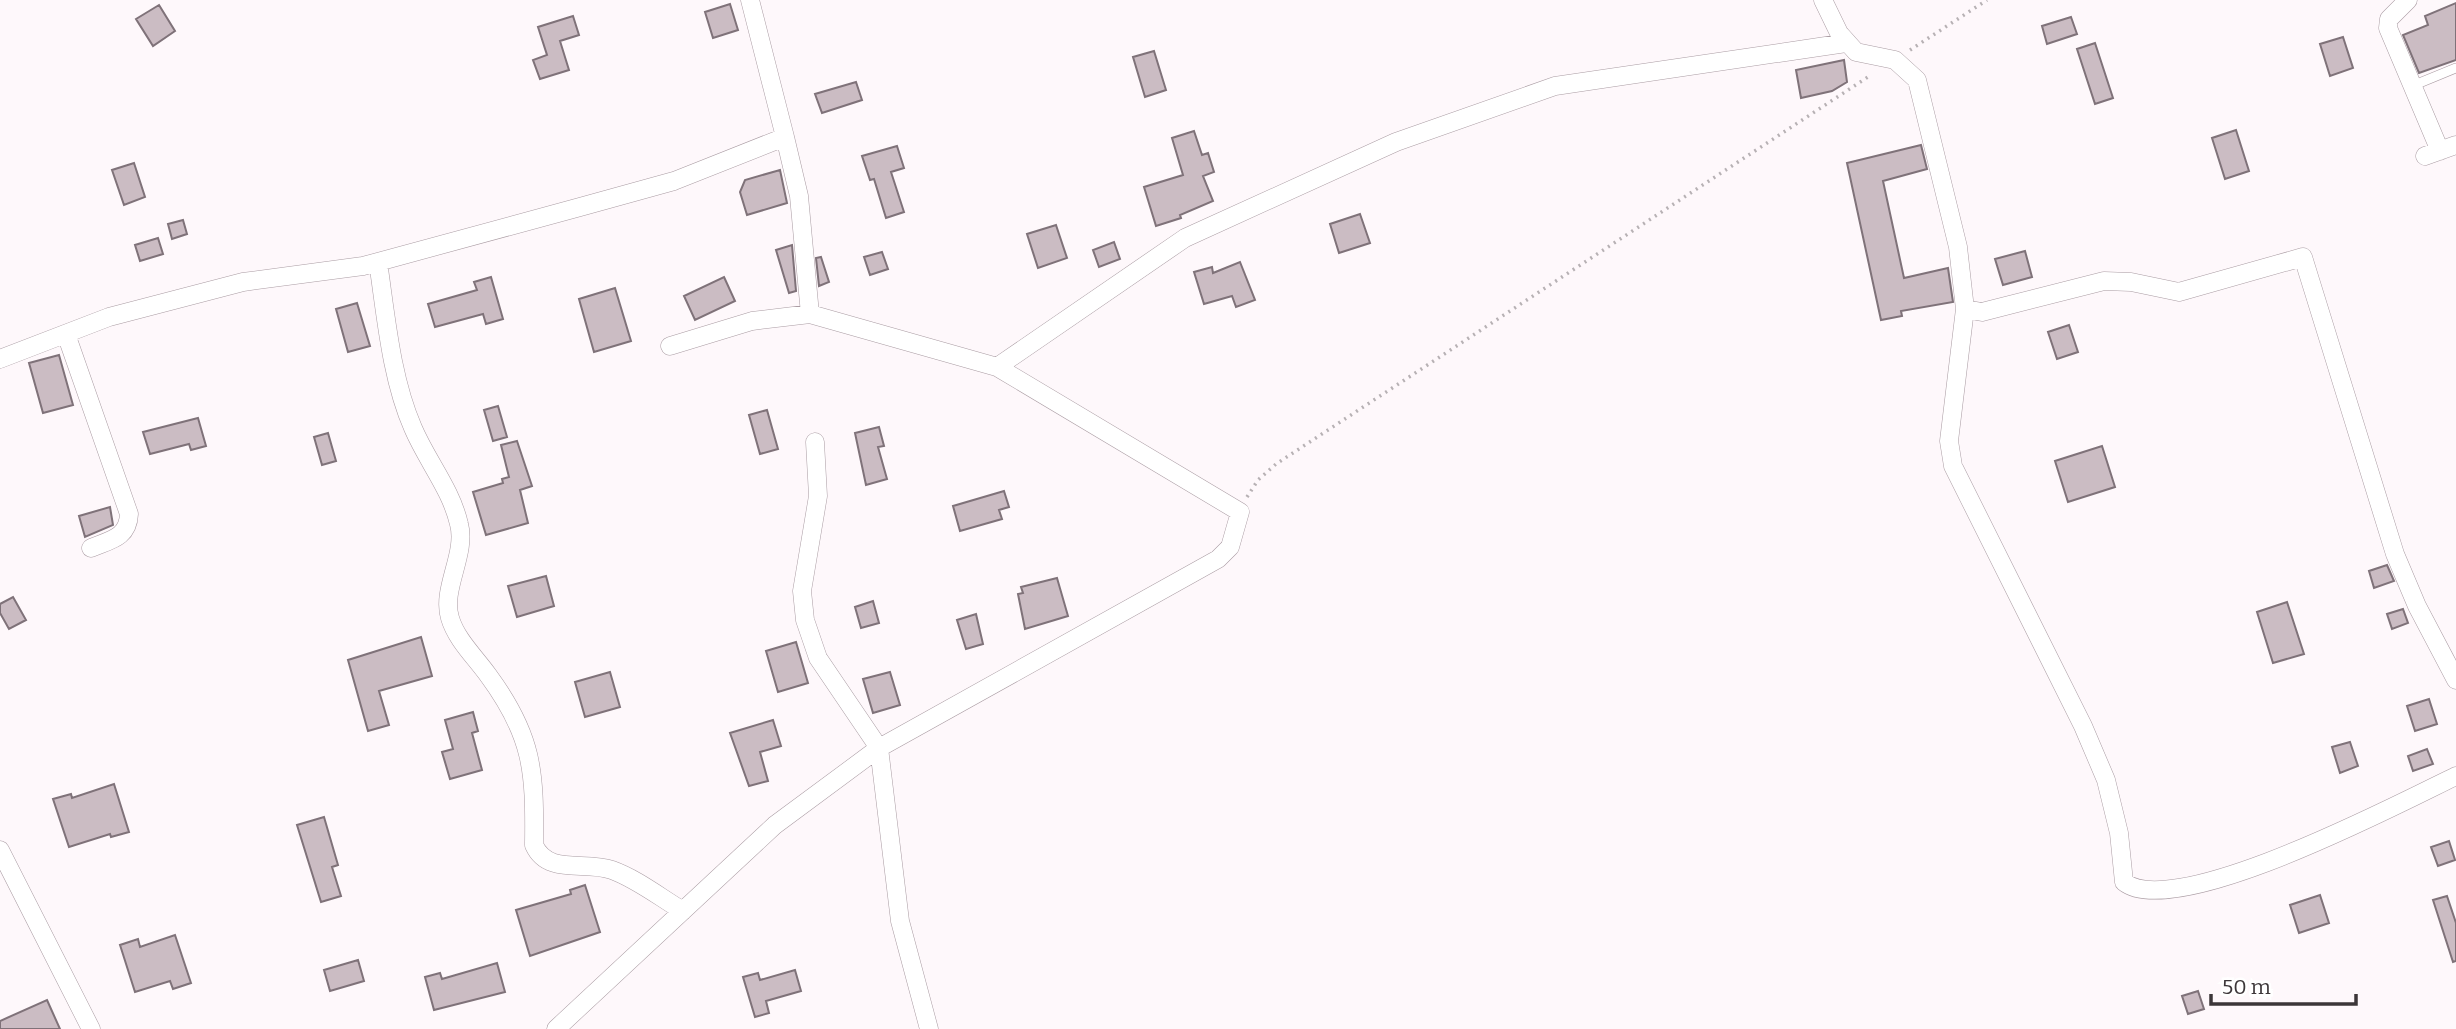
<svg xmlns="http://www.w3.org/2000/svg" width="2456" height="1029" viewBox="0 0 2456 1029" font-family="Bitter,serif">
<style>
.building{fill:#cbbcc3;stroke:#7f7279;stroke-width:2}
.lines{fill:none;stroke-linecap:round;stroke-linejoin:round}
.service-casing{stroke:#aa9ca3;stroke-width:10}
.minor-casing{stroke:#aa9ca3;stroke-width:19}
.path{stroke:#b7b1b4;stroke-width:3.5;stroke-dasharray:2 5;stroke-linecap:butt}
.service{stroke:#fff;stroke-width:9}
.minor{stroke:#fff;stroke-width:18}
</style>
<rect width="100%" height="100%" fill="#fef8fb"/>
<path class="building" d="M 2456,3 L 2456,60 L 2419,73 L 2403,35 L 2428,25 L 2425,16 Z
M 730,4 L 738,30 L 713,38 L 705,12 Z
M 159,5 L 175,31 L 153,46 L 136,19 Z
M 573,16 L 579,35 L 560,41 L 569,70 L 540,79 L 533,60 L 547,55 L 538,27 Z
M 2071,17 L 2077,34 L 2047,44 L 2042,26 Z
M 2343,37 L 2353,68 L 2330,76 L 2320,44 Z
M 2095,43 L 2113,98 L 2095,104 L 2077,49 Z
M 1154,51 L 1166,90 L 1145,97 L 1133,57 Z
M 1844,60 L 1847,82 L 1832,91 L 1801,98 L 1796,70 Z
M 856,82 L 862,100 L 822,113 L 815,94 Z
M 2236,130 L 2249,171 L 2225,179 L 2212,138 Z
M 1194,131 L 1202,155 L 1208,153 L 1214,172 L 1203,176 L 1213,201 L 1180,215 L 1181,218 L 1156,226 L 1144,187 L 1183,175 L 1172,138 Z
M 1921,145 L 1927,169 L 1883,181 L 1904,278 L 1948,268 L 1953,302 L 1901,311 L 1902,316 L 1881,320 L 1847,163 Z
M 897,146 L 904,168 L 891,172 L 904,212 L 886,218 L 874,179 L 870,180 L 862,156 Z
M 134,163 L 145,197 L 124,205 L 112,170 Z
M 780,170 L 787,203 L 747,215 L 740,192 L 745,180 Z
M 1360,214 L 1370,243 L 1339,253 L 1330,224 Z
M 183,220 L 187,234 L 172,239 L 168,224 Z
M 1056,225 L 1067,258 L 1038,268 L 1027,234 Z
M 158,238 L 163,254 L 140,261 L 135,245 Z
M 1114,242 L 1120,259 L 1099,267 L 1093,250 Z
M 792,245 L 796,291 L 789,293 L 776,250 Z
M 2025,251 L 2032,277 L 2003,285 L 1995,259 Z
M 882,252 L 888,269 L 870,275 L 864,257 Z
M 821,257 L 829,282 L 819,286 L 816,258 Z
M 1240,262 L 1255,300 L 1236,307 L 1232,296 L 1204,304 L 1194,272 L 1212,267 L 1213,273 Z
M 491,277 L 503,319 L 486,324 L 483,314 L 435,327 L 428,304 L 477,290 L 474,282 Z
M 724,277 L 735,301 L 695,320 L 684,296 Z
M 615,288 L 631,341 L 594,352 L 579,299 Z
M 357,303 L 370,346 L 348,352 L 336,309 Z
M 2069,325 L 2078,352 L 2057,359 L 2048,332 Z
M 59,355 L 73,405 L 43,413 L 29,363 Z
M 498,406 L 507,437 L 493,441 L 484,410 Z
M 767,410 L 778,449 L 760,454 L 749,415 Z
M 198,418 L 206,446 L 191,450 L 189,444 L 150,454 L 143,432 Z
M 879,427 L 884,446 L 878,447 L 887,479 L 866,485 L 855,433 Z
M 328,433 L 336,461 L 322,465 L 314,437 Z
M 517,441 L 532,486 L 520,490 L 528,523 L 486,535 L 473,492 L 503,483 L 502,479 L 509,477 L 501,445 Z
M 2102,446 L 2115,487 L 2068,502 L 2055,461 Z
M 1004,491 L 1009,507 L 999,510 L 1002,519 L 960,531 L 953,506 Z
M 110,507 L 113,525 L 85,537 L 79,516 Z
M 2387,565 L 2394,581 L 2374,588 L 2369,571 Z
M 546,576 L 554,606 L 517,617 L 508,586 Z
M 1057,578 L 1068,616 L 1025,629 L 1018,594 L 1023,593 L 1021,587 Z
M 13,597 L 26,620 L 9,629 L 0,613 L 0,604 Z
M 873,601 L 879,623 L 861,628 L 855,607 Z
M 2287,602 L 2304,654 L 2273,663 L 2257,612 Z
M 2403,609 L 2408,623 L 2392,629 L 2387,614 Z
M 976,614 L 983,644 L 966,649 L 957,620 Z
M 421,637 L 432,676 L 379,691 L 389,725 L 368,731 L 348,660 Z
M 796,642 L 808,683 L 778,692 L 766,651 Z
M 610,672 L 620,707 L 585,717 L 575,682 Z
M 890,672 L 900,705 L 873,713 L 863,679 Z
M 2429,699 L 2437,724 L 2415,731 L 2407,706 Z
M 473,712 L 478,731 L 472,733 L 482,770 L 450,779 L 442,752 L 453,749 L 445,720 Z
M 773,720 L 781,746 L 760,752 L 768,781 L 749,786 L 730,733 Z
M 2350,742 L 2358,766 L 2340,773 L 2332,747 Z
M 2427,749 L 2433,764 L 2413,771 L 2408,756 Z
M 114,784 L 129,832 L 111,837 L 110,834 L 69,847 L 53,799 L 71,794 L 72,798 Z
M 324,817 L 338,865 L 332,867 L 341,896 L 321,902 L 297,825 Z
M 2449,841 L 2455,860 L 2438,866 L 2431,847 Z
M 585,885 L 600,932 L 530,956 L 516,910 L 571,894 L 570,890 Z
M 2320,895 L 2329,923 L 2299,933 L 2290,905 Z
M 2447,896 L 2456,923 L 2456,961 L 2453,962 L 2433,900 Z
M 175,935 L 191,983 L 173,989 L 170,981 L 135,992 L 120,945 L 138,939 L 140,947 Z
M 358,960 L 364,981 L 330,991 L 324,970 Z
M 497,963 L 505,992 L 434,1010 L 425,977 L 440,973 L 442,979 Z
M 795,970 L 801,991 L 766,1001 L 769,1013 L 755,1017 L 743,977 L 758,973 L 760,980 Z
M 2198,991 L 2204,1009 L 2188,1014 L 2182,996 Z
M 47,1000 L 60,1029 L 0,1029 L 0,1021 Z"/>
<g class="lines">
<defs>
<path id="service" d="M 2412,86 L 2456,68"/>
<path id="minor" d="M 1823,0 L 1839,33 L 1856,52 L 1895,60 L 1917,80 L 1958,247 L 1965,309 L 1949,441 L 1953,466 L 2083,726 L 2106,780 L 2119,833 L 2124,882 C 2174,922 2400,803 2456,776
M 2408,0 L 2389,19 L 2388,28 L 2440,151
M 785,137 L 799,196 L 810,314
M 2425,156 L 2456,145
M 378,262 C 386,316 391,378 413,428 C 427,461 451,489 459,524 C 467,554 441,589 450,618 C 456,639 475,657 488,675 C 533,736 535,771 534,845 C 548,876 585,860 612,870 C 637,879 661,898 683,911
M 1965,309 L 1982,312 L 2104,281 L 2131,282 L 2179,292 L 2303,257 L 2395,554 L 2417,606 L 2456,680
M 66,334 L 129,514 C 128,538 110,540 91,548
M 0,359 L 109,317 L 243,282 L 363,266 L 580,207 L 674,181 L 785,137 L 750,0
M 997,367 L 1185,238 L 1396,142 L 1555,86 L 1846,43
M 815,442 L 818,496 L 802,591 L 805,620 L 818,658 L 879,748 L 900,921 L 929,1029
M 0,850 L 91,1029
M 556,1029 L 775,825 L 879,748 L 1218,559 L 1230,547 L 1240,512 L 997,367 L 810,314 L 752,321 L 670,346"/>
</defs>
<use href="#service" class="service-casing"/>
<use href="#minor" class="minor-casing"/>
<path class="path" d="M 1910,50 L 1987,0
M 1247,497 L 1258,480 L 1276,464 L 1871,75"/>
<use href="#service" class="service"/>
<use href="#minor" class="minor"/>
</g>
<path d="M2211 994v10h145v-10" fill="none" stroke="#3c3639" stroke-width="3.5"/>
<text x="2222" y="994" font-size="21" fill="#3c3639" stroke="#ffffff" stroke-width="5" paint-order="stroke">50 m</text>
</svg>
